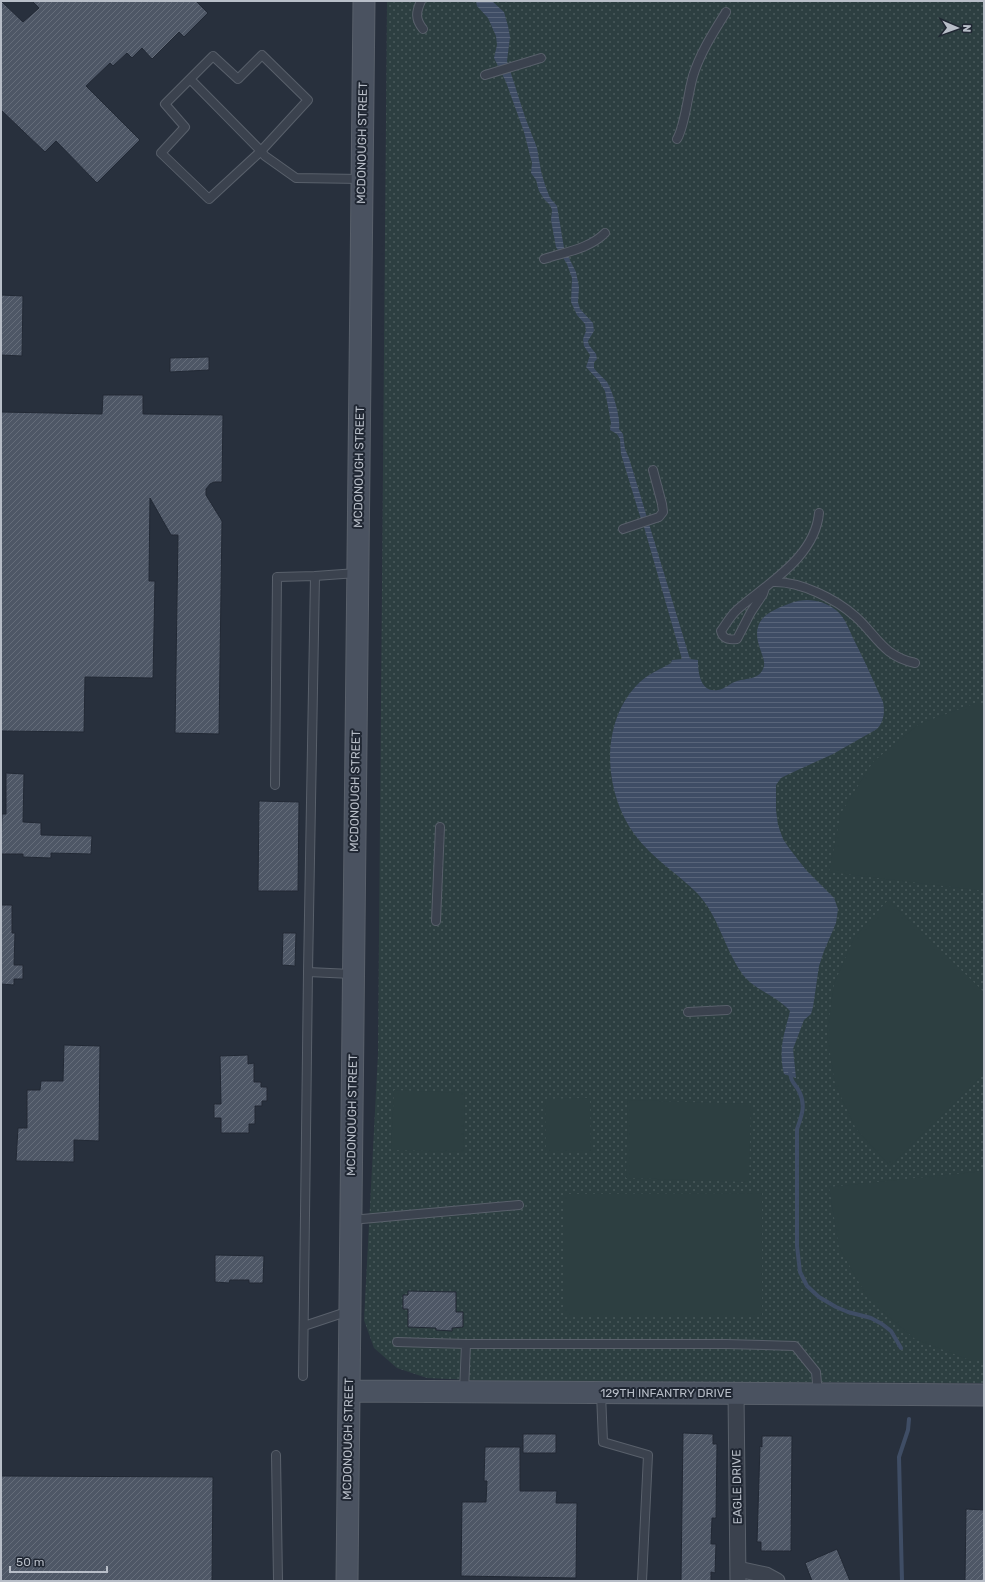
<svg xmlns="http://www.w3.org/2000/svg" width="985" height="1582" viewBox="0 0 985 1582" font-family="Rubik,sans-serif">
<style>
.green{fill:url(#green-dots)}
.pitch{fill:#2d3f41}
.water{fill:url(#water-rules)}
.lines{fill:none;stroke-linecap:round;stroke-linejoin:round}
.stream{stroke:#3f4d65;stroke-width:4}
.building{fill:url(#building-hatch);stroke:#222935}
.lane-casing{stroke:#59606b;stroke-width:10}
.street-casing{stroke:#59606b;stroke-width:17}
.secondary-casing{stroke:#59606b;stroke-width:23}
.lane{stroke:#3b424e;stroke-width:8}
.street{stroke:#3b424e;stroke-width:15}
.secondary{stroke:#4a5260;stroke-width:21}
.labels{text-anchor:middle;stroke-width:4;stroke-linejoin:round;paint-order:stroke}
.street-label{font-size:12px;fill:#b8bec8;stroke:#202733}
</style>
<defs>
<pattern id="green-dots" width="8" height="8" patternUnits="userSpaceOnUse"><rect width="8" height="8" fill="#2d3f41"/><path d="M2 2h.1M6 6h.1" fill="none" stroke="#49595b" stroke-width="1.8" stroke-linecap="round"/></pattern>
<pattern id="water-rules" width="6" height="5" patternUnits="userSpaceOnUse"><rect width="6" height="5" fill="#3f4d65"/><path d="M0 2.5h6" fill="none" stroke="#59657a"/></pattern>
<pattern id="building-hatch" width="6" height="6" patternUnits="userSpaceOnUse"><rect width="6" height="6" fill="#4e5766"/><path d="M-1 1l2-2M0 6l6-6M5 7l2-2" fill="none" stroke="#656d7a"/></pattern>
</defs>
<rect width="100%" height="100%" fill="#28303d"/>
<path class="green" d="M 387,1 L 984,1 L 984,1383 L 493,1381 L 427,1378 L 397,1368 L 374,1348 L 364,1320 L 378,1054 Z"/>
<path class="pitch" d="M 976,703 L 984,703 L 984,891 L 829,872 L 841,813 L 873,762 L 919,724 Z
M 888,900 L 984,992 L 984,1074 L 890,1166 L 856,1129 L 835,1084 L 827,1034 L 834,984 L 854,938 Z
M 394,1090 L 465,1093 L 463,1152 L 391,1150 Z
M 590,1098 L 591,1151 L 546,1151 L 545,1099 Z
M 628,1100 L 751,1104 L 749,1182 L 626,1178 Z
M 984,1171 L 984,1361 L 972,1361 L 915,1339 L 869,1300 L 839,1247 L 829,1187 Z
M 762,1193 L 762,1317 L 565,1317 L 565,1194 Z"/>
<path class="water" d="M 476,1 L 492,1 L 504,12 L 508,26 L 510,37 L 507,61 L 525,117 L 537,148 L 541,171 L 545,185 L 550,198 L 557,206 L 564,248 L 576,272 L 579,287 L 578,302 L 580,309 L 593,323 L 594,331 L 588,341 L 589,345 L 596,354 L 597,359 L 594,362 L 594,368 C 597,373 603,377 607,382 C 613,392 621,418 619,429 L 623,434 L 625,449 L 629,458 L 690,659 L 698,660 C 698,672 700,693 718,690 C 725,689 730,683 737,681 C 747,678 758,680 763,669 C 769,658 750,641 760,622 C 766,612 780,607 791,603 C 806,597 823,600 836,610 C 846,618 850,633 856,644 C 866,663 874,683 883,702 C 885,712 884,721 877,729 L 833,754 L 789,774 L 781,778 L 776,785 L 776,810 L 778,825 L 783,839 L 789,848 L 806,870 L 834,898 L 838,909 L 836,923 L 824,951 L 819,966 L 813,1007 L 811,1014 L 804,1020 L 793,1049 L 796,1078 L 784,1074 C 780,1058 781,1043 786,1027 C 787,1021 789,1017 790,1011 C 776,995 753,990 741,972 C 724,947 718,915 697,893 C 677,873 652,858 635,835 C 603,792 599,721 640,682 C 648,674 661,669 671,663 L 672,660 L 682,659 L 644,527 L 639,513 L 621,454 L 620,439 L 617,434 L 610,430 L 611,423 L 605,391 L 599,381 L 586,367 L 590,355 L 584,346 L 583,339 L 586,331 L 585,324 L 577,315 L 571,302 L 572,278 L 567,264 L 556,247 L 551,220 L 552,210 L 550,205 L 544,199 L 539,191 L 536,180 L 531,173 L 532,163 L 524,132 L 506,82 L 494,58 L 497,45 L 496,36 L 488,18 L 477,6 Z"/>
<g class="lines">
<path class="stream" d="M 790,1071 C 791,1083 794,1082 799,1091 C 806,1105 802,1115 797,1129 L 797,1246 L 800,1272 L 807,1286 L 819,1297 L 836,1307 L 848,1312 L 871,1318 L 882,1324 L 891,1331 L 901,1348
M 902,1581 L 899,1457 L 908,1430 L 909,1419"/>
</g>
<path class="building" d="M 1,1 L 23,22 L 39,8 L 32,1 L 196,1 L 208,13 L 184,37 L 179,32 L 152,59 L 142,48 L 132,58 L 127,53 L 113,66 L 110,63 L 86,86 L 140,140 L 97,183 L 56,141 L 45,152 L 1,110 Z
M 1,295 L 23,296 L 22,356 L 1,355 Z
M 209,357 L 209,370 L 170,372 L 170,358 Z
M 103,395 L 143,395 L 143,414 L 223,415 L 222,482 L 214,482 L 210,484 L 206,489 L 206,495 L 222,521 L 219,734 L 175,733 L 178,535 L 171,535 L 150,498 L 149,581 L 155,581 L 153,678 L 85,677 L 84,732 L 1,731 L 1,412 L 102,414 Z
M 6,773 L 24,774 L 23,822 L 41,823 L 41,835 L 92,836 L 91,854 L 51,853 L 51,858 L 23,857 L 23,854 L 1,854 L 2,814 L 6,814 Z
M 259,801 L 299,802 L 298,891 L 258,891 Z
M 1,905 L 12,905 L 12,933 L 15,933 L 14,965 L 23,965 L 23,979 L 14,979 L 14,985 L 1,984 Z
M 283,933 L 296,933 L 295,966 L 282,965 Z
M 64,1045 L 100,1046 L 99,1141 L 74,1140 L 74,1162 L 16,1161 L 18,1128 L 27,1128 L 27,1090 L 40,1090 L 41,1081 L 63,1081 Z
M 248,1055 L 248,1064 L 254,1063 L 254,1082 L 261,1082 L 261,1087 L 267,1087 L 267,1101 L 262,1101 L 262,1106 L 255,1106 L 255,1124 L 249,1124 L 249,1133 L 221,1133 L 221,1118 L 214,1118 L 214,1104 L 221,1104 L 220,1056 Z
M 215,1255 L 264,1256 L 263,1283 L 249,1283 L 249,1280 L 230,1280 L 229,1283 L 215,1282 Z
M 408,1291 L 456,1292 L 456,1312 L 463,1312 L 463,1327 L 452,1328 L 452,1331 L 436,1330 L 436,1328 L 408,1327 L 408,1309 L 403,1309 L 403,1295 L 408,1295 Z
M 683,1433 L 713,1434 L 713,1444 L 717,1444 L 716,1518 L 712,1518 L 711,1544 L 716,1544 L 715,1573 L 711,1572 L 711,1581 L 681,1581 Z
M 523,1434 L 556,1434 L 556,1453 L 523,1453 Z
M 762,1436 L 792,1436 L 791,1551 L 761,1551 L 761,1542 L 757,1542 L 760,1446 L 762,1447 Z
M 485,1447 L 520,1447 L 520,1491 L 557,1491 L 556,1503 L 577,1503 L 576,1578 L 461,1576 L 462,1502 L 486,1502 L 487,1481 L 484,1481 Z
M 1,1476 L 213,1477 L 212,1581 L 1,1581 Z
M 966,1509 L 984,1510 L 984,1581 L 965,1581 Z
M 837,1549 L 850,1581 L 812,1581 L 805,1563 Z"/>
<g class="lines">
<defs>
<path id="lane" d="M 421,1 C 416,12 415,19 423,29
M 485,75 L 541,58
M 190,79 L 261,151 L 209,199 L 161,153 L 185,127 L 165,104 L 213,56 L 238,79 L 262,55 L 308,100 L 261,151 L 265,156 L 296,178 L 361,179
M 677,139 C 685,126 688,93 693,76 C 700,53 713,33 726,12
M 544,259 C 565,252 589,249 605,233
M 623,529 L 659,517 L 663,512 L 662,504 L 653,470
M 773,582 C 800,581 836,599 856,617 C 877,636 883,656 915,663
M 765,588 L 763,594 L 751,612 L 737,639 C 730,640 723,640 721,631 C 726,624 731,615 738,609 C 768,583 815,557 819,513
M 275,785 L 277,577 L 315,576
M 436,921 L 440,827
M 352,974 L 308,972 L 315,576 L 357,573
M 688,1012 L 727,1010
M 351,1220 L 519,1205
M 304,1326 L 349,1311
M 397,1342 L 466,1344 L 464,1391
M 466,1344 L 726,1344 L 795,1346 L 816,1372 L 818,1394
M 303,1376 L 308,972
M 601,1393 L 603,1442 L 648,1455 L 642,1581
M 276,1455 L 278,1581"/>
<path id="street" d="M 736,1393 L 738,1581
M 738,1569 L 766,1575 L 777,1581"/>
<path id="secondary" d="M 349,1391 L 984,1395
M 347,1581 L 364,1"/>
</defs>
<use href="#lane" class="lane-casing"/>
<use href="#street" class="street-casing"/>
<use href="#secondary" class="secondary-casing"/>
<use href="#lane" class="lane"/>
<use href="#street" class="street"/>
<use href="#secondary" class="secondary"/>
</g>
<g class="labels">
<g class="street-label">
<text transform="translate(362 143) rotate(-89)" y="4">MCDONOUGH STREET</text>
<text transform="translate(359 467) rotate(-89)" y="4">MCDONOUGH STREET</text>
<text transform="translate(355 791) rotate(-89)" y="4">MCDONOUGH STREET</text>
<text transform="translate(352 1115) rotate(-89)" y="4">MCDONOUGH STREET</text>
<text x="666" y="1397">129TH INFANTRY DRIVE</text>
<text transform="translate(348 1439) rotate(-89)" y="4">MCDONOUGH STREET</text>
<text transform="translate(737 1487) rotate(-91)" y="4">EAGLE DRIVE</text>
</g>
</g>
<rect width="985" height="1582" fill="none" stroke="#b8bec8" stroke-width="4"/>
<g transform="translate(957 28) rotate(92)" stroke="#202733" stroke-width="3" paint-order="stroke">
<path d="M0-3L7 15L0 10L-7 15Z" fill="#b8bec8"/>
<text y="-6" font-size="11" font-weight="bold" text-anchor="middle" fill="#b8bec8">N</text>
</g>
<path d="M10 1566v6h97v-6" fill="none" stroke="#b8bec8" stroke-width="2"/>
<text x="16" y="1566" font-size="12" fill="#b8bec8" stroke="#202733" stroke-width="3" paint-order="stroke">50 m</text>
</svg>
